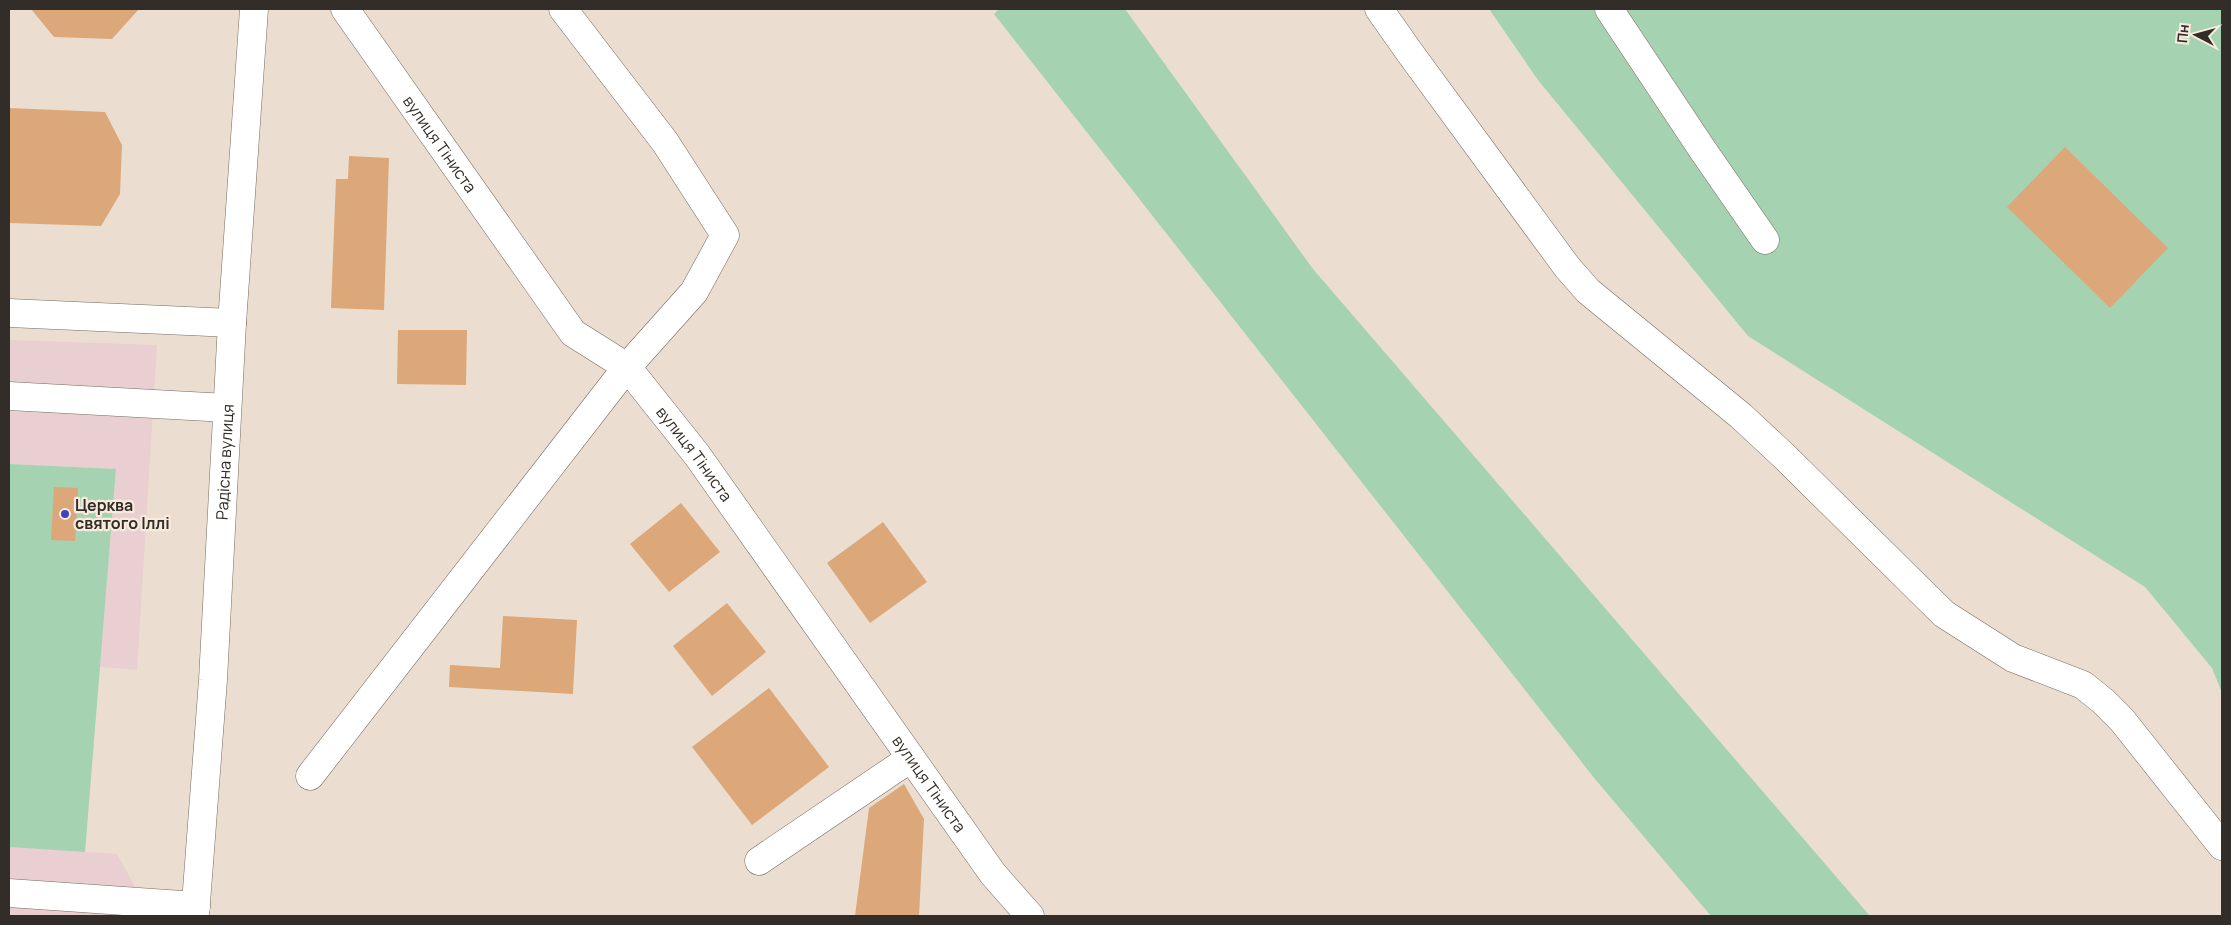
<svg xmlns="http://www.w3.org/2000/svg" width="2231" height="925" viewBox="0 0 2231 925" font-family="Manrope,sans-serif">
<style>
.industrial{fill:#e9cfd1}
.green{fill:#a5d2b1}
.building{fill:#dca779}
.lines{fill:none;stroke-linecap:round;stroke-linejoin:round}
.minor-casing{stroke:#756a5e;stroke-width:29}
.minor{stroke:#fff;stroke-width:28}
.poi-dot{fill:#3c45b9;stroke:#f8ebdd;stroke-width:2}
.labels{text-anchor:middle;stroke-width:4.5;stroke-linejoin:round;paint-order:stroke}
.street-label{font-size:16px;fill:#322d28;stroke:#f8ebdd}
.poi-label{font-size:16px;font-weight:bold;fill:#322d28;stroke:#f8ebdd;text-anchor:start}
</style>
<rect width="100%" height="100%" fill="#ebded0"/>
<path class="industrial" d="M 9,340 L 157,345 L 137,670 L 100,667 L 116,469 L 9,464 Z
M 9,847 L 117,854 L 151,916 L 9,916 Z"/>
<path class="green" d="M 999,9 L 1125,9 L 1313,269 L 1870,916 L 1711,916 L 1595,779 L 994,14 Z
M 1489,9 L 2222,9 L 2222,693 L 2212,668 L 2145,587 L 1748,336 L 1538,80 Z
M 9,464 L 116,469 L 85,852 L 9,847 Z"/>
<path class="building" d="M 31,9 L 139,9 L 112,39 L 54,37 Z
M 9,108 L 105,112 L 122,145 L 120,194 L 101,226 L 9,223 Z
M 2065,147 L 2168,248 L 2110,308 L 2007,207 Z
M 349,156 L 389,158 L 384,310 L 331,308 L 336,179 L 348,179 Z
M 398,330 L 467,330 L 466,385 L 397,384 Z
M 54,487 L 78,488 L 75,541 L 51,540 Z
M 681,503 L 720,552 L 669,592 L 630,544 Z
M 883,522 L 927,582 L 870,623 L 827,563 Z
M 727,603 L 766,652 L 712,696 L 673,646 Z
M 503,616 L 577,620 L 573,694 L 449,687 L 450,665 L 500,668 Z
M 769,688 L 829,767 L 752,825 L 692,747 Z
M 904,784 L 924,819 L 919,916 L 855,916 L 869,808 Z"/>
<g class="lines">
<defs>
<g id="minor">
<path id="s1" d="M 345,9 L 573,333 L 627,367 L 697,455 L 993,874 L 1030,916"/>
<path d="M 1379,9 L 1410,53 L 1567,267 L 1588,291 L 1741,416 L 1785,457 L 1944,614 L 2013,658 L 2083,685 L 2103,701 L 2122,720 L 2222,846"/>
<path d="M 1609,9 L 1702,149 L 1765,240"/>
<path d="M 9,313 L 232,323"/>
<path d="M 9,396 L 227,408"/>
<path d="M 310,776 L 627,367 L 694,292 L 725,235 L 665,142 L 563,9"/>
<path d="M 759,861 L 911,758"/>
<path d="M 9,893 L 196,906"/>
<path id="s2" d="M 195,916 L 213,680 L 232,323 L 254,9"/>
</g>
</defs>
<use href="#minor" class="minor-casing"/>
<use href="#minor" class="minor"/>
</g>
<circle class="poi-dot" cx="65" cy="514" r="5"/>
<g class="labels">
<g class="street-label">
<text dy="6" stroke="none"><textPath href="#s1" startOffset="165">вулиця Тіниста</textPath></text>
<text dy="6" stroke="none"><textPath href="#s1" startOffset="570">вулиця Тіниста</textPath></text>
<text dy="6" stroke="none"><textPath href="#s2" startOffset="455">Радісна вулиця</textPath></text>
<text dy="6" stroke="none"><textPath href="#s1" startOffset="975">вулиця Тіниста</textPath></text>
</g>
<g class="poi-label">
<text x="75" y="511">Церква<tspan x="75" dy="18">святого Іллі</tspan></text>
</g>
</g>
<rect width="2231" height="925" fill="none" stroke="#322d28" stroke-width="20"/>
<g transform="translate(2196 35) rotate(276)" stroke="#f8ebdd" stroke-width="4" paint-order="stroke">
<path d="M0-4L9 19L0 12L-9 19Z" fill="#322d28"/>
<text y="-8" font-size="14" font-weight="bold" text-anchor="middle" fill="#322d28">Пн</text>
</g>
</svg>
